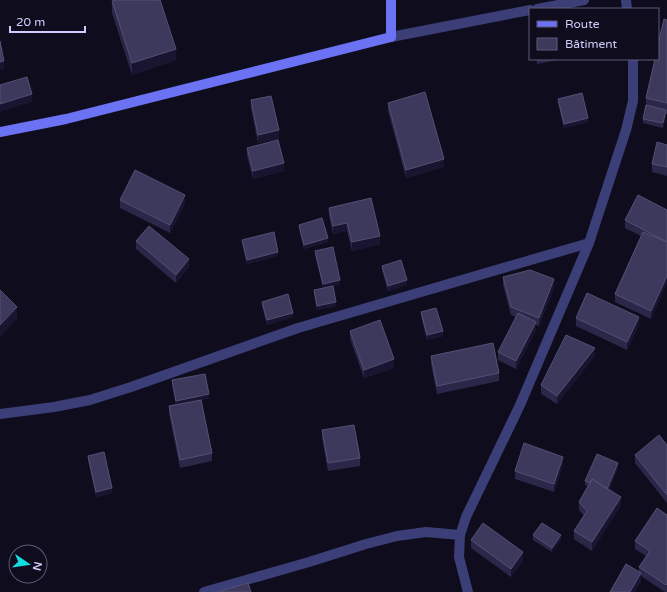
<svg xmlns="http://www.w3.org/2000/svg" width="667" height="592" viewBox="0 0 667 592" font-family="'Varela Round',sans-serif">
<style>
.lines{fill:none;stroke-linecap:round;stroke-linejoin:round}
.street{stroke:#3c3e78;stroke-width:10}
.secondary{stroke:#6b72f3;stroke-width:10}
.wall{fill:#2b2749}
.shaded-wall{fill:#191530}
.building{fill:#3d395c;stroke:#545075}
</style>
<rect width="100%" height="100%" fill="#0f0d1d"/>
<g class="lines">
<path class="street" d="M 626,0 L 627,9
M 537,9 L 584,0
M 391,37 L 530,10
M 0,414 L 54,407 L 90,400 L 131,387 L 298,328 L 589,243
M 204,592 L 309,562 L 366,544 L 397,536 L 426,532 L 460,535
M 468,592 L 459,557 L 460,535 L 466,517 L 520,405 L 589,243 L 626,130 L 633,101 L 633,59"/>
<path class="secondary" d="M 0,132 L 66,119 L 391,37 L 391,0"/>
</g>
<path class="wall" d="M 112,1 L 176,60 L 132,75 L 112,13 Z
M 667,20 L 667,114 L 666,114 L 663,128 L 643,123 L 643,119 L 646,105 L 646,98 Z
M 536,59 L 563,59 L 537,64 Z
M 558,99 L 588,122 L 564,128 L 558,103 Z
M 251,100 L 279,139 L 258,143 L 251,108 Z
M 388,103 L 444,167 L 406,178 L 388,111 Z
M 667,145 L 667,176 L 652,172 L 652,164 Z
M 247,148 L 284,171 L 253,179 L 247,156 Z
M 120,200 L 185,203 L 170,233 L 120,208 Z
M 329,208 L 380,244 L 352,251 L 347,231 L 333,234 L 329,216 Z
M 667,210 L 651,319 L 615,302 L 615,294 L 641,236 L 625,228 L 625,220 Z
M 299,225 L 328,242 L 304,249 L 299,229 Z
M 242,240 L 278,256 L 247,264 L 242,244 Z
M 136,241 L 189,267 L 176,283 L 136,249 Z
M 315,251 L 340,285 L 333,286 L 336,306 L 317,310 L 314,294 L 314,290 L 323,288 L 315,255 Z
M 382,266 L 407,285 L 388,291 L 382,270 Z
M 503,277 L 554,288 L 539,326 L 536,325 L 536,330 L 516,369 L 498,360 L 498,352 L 516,317 L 511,315 L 503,285 Z
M 262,302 L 293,317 L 267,325 L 262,306 Z
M 421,312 L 443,336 L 427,340 L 421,316 Z
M 576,318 L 639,325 L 627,350 L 576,326 Z
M 350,331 L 394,368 L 364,378 L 350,339 Z
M 431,356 L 499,373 L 499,381 L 437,394 L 431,364 Z
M 595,356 L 557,404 L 541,394 L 541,385 Z
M 172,380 L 209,398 L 201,400 L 212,453 L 212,461 L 180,468 L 169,414 L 169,406 L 176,405 L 172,385 Z
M 322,430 L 360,458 L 360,466 L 328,471 L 322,438 Z
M 667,445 L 667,503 L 635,463 L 635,455 Z
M 88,456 L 112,493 L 96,497 L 88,460 Z
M 563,465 L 554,492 L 515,479 L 515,471 Z
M 618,467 L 609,490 L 621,505 L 592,551 L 574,539 L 574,531 L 584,516 L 579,510 L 579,502 L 588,486 L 585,485 L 585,481 Z
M 667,515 L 667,592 L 665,592 L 641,576 L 641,582 L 639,572 L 639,567 L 646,556 L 635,549 L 635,541 Z
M 533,535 L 561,539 L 552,552 L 533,540 Z
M 471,540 L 523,561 L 511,577 L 471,548 Z"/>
<path class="shaded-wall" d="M 176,49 L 176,60 L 132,75 L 132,63 Z
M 4,61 L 4,69 L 0,70 L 0,62 Z
M 32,94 L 32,102 L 0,112 L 0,104 Z
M 666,110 L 666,114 L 663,128 L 663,123 Z
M 588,118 L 588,122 L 564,128 L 564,124 Z
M 279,130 L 279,139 L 258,143 L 258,135 Z
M 444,159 L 444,167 L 406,178 L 406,170 Z
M 284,163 L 284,171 L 253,179 L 253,171 Z
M 185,195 L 185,203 L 170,233 L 170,225 Z
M 347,223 L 347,231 L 333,234 L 333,226 Z
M 380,236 L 380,244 L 352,251 L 352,242 Z
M 328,238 L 328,242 L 304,249 L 304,245 Z
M 278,252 L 278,256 L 247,264 L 247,260 Z
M 189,259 L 189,267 L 176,283 L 176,275 Z
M 667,276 L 667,284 L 651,319 L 651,311 Z
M 554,279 L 554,288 L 539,326 L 539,318 Z
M 340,280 L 340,285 L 323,289 L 323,284 Z
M 407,280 L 407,285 L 388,291 L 388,286 Z
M 336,302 L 336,306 L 317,310 L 317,306 Z
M 17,307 L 17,319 L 0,337 L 0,325 Z
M 293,313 L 293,317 L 267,325 L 267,320 Z
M 639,317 L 639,325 L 627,350 L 627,342 Z
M 536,322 L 536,330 L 516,369 L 516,361 Z
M 443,331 L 443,336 L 427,340 L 427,335 Z
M 595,348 L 595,356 L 557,404 L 557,396 Z
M 394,359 L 394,368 L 364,378 L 364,370 Z
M 209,394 L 209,398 L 176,405 L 176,401 Z
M 563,457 L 563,465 L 554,492 L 554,484 Z
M 618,463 L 618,467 L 607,494 L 607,490 Z
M 112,488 L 112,493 L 96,497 L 96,492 Z
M 621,497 L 621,505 L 592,551 L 592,542 Z
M 561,535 L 561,539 L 552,552 L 552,548 Z
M 523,552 L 523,561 L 511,577 L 511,569 Z
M 641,573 L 641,582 L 635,592 L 630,592 Z"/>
<path class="building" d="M 116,0 L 160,0 L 176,49 L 132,63 L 112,1 Z
M 664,19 L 667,20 L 667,103 L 646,98 L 655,59 L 658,59 L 658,44 Z
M 0,41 L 4,61 L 0,62 Z
M 27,77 L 32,94 L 0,104 L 0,85 Z
M 425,92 L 444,159 L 406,170 L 388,103 Z
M 582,93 L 588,118 L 564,124 L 558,99 Z
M 271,96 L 279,130 L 258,135 L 251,100 Z
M 646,105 L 666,110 L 663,123 L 643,119 Z
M 278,140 L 284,163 L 253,171 L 247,148 Z
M 657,142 L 667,145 L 667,167 L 652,164 Z
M 135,170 L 185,195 L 170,225 L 120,200 Z
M 638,195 L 667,210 L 667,242 L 625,220 Z
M 371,198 L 380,236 L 352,242 L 347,223 L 333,226 L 329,208 Z
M 322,218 L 328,238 L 304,245 L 299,225 Z
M 149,226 L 189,259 L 176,275 L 136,241 Z
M 274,232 L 278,252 L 247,260 L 242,240 Z
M 643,232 L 667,242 L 667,276 L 651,311 L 615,294 Z
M 333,247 L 340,280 L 323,284 L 315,251 Z
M 401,260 L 407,280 L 388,286 L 382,266 Z
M 530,270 L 554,279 L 539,318 L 511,307 L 503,277 Z
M 333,286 L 336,302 L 317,306 L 314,290 Z
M 0,290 L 17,307 L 0,325 Z
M 587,293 L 639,317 L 627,342 L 576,318 Z
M 288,294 L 293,313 L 267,320 L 262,302 Z
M 436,308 L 443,331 L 427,335 L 421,312 Z
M 518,313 L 536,322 L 516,361 L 498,352 Z
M 380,320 L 394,359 L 364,370 L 350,331 Z
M 566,335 L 595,348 L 557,396 L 541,385 Z
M 493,343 L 499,373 L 437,386 L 431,356 Z
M 205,374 L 209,394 L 176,401 L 172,380 Z
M 201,400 L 212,453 L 180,460 L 169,406 Z
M 354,425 L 360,458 L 328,463 L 322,430 Z
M 659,435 L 667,445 L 667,495 L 635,455 Z
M 524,443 L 563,457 L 554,484 L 515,471 Z
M 104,452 L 112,488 L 96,492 L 88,456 Z
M 597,454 L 618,463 L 607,489 L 592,479 L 590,483 L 585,481 Z
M 592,479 L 621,497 L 592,542 L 574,531 L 587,511 L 579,502 Z
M 657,508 L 667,515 L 667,584 L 666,585 L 639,567 L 650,551 L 635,541 Z
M 483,523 L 523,552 L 511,569 L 471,540 Z
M 542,523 L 561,535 L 552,548 L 533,535 Z
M 626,564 L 641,573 L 630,592 L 610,592 Z
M 248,583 L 251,592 L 217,592 Z"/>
<rect x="529" y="8" width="130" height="52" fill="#0f0d1d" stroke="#5b5a76"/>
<rect x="537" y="21" width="20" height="6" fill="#6b72f3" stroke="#5b5a76"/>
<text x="565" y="28" font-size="12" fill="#cecdfb">Route</text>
<rect x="537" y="38" width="20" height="12" fill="#3d395c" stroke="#5b5a76"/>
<text x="565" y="48" font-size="12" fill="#cecdfb">Bâtiment</text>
<g transform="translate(28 564) rotate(103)"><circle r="19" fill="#0f0d1d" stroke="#5b5a76"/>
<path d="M0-3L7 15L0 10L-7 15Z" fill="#12dde2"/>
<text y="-6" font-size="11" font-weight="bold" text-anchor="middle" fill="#cecdfb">N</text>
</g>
<path d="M10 26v6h75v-6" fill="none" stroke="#cecdfb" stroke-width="2"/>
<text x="16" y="26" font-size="12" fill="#cecdfb" stroke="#0f0d1d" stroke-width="3" paint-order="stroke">20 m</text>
</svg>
